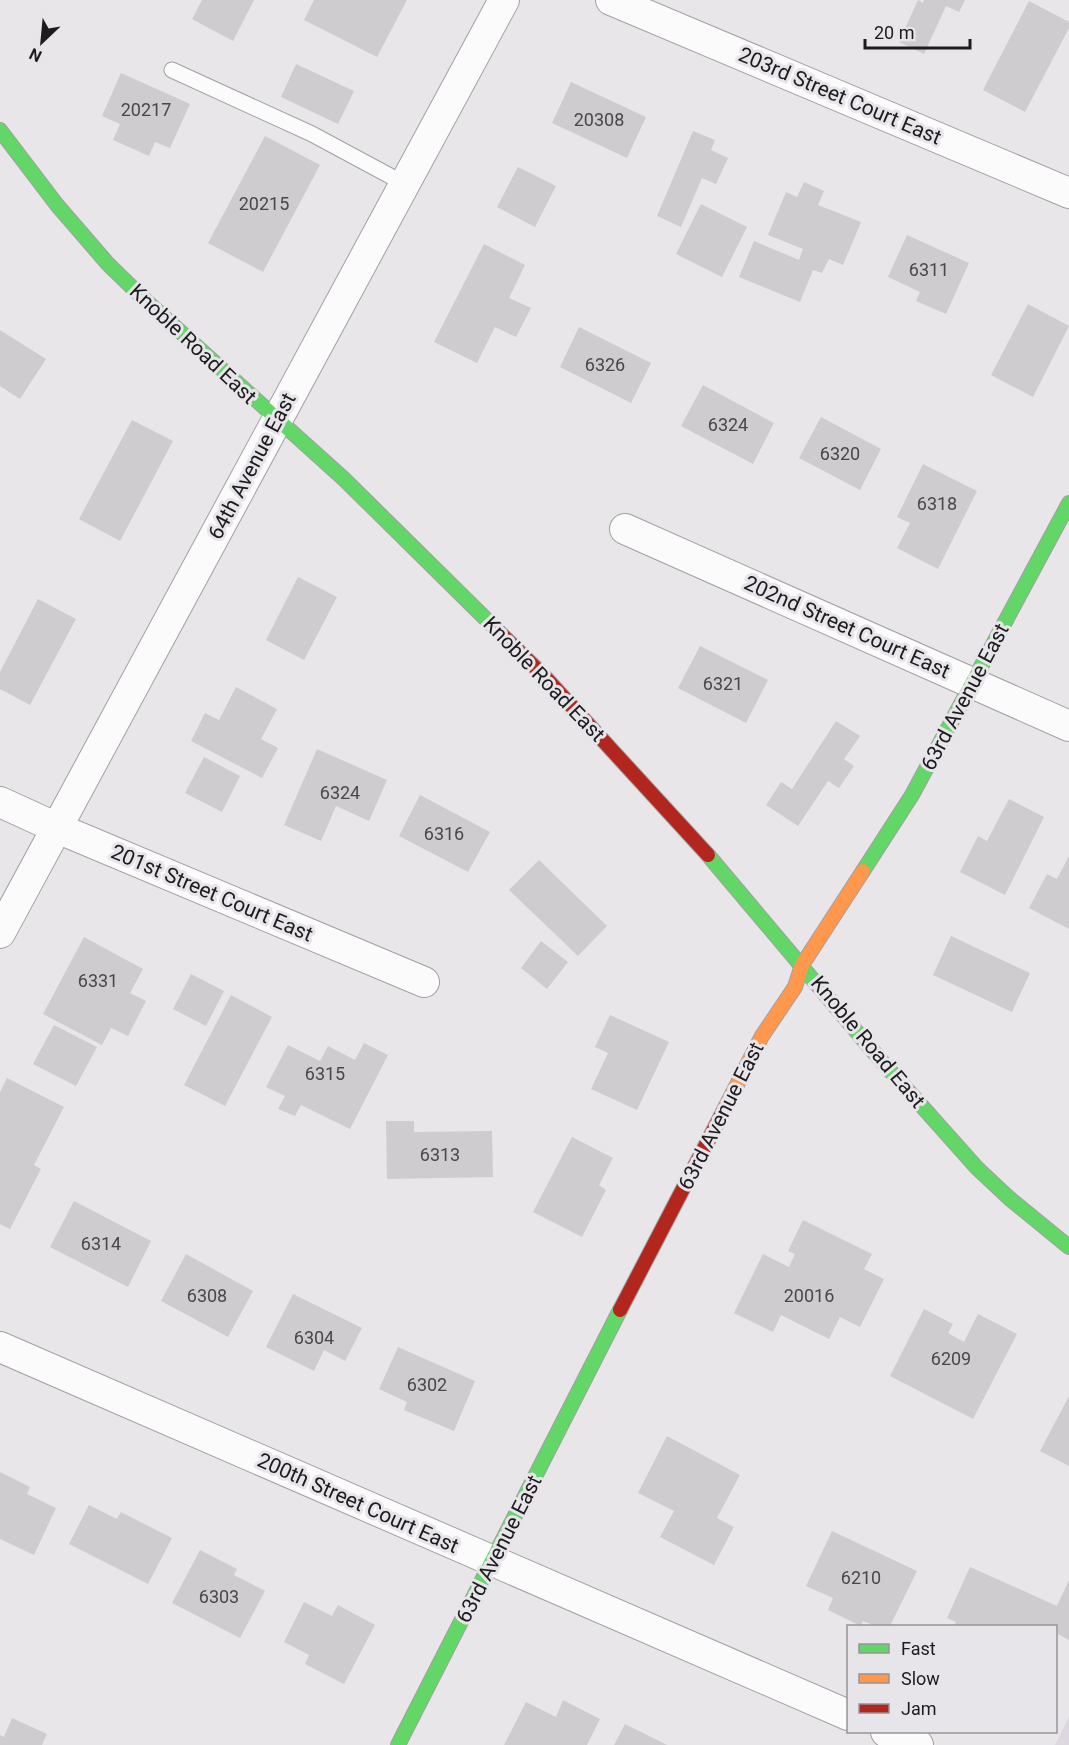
<svg xmlns="http://www.w3.org/2000/svg" width="1069" height="1745" viewBox="0 0 1069 1745" font-family="Roboto,sans-serif">
<style>
.built{fill:#ddd8e0}
.building{fill:#cecccf}
.lines{fill:none;stroke-linecap:round;stroke-linejoin:round}
.lane-casing{stroke:#a2a0a3;stroke-width:17}
.street-casing{stroke:#a2a0a3;stroke-width:32}
.fast-casing{stroke:#a2a0a3;stroke-width:16}
.slow-casing{stroke:#a2a0a3;stroke-width:16}
.jam-casing{stroke:#a2a0a3;stroke-width:16}
.lane{stroke:#fcfbfc;stroke-width:15}
.street{stroke:#fcfbfc;stroke-width:30}
.fast{stroke:#63d668;stroke-width:14}
.slow{stroke:#ff974d;stroke-width:14}
.jam{stroke:#b3261e;stroke-width:14}
.labels{text-anchor:middle;stroke-width:6;stroke-linejoin:round;paint-order:stroke}
.number-label{font-size:18px;fill:#48474a}
.street-label{font-size:21px;fill:#1c1b1d;stroke:#e8e5ea}
</style>
<rect width="100%" height="100%" fill="#e8e6e9"/>
<path class="built" d="M 1069,1716 L 1069,1745 L 1055,1745 Z"/>
<path class="building" d="M 202,0 L 254,0 L 233,41 L 192,19 Z
M 314,0 L 407,0 L 377,57 L 304,20 Z
M 918,0 L 923,3 L 924,0 L 965,0 L 959,12 L 946,6 L 924,54 L 899,42 Z
M 1029,1 L 1069,22 L 1069,28 L 1025,112 L 983,90 Z
M 296,64 L 354,91 L 338,124 L 281,97 Z
M 121,73 L 190,104 L 170,148 L 155,142 L 149,156 L 113,140 L 120,124 L 102,116 Z
M 571,82 L 646,117 L 627,158 L 552,123 Z
M 693,131 L 715,140 L 711,150 L 728,158 L 716,184 L 702,178 L 681,227 L 657,216 Z
M 265,136 L 320,165 L 263,272 L 208,243 Z
M 518,167 L 556,186 L 535,227 L 497,207 Z
M 804,182 L 824,191 L 818,205 L 861,222 L 843,265 L 829,259 L 822,273 L 813,270 L 800,302 L 739,277 L 754,241 L 799,260 L 803,249 L 768,235 L 786,192 L 797,197 Z
M 701,204 L 747,227 L 722,277 L 676,254 Z
M 907,235 L 969,263 L 946,314 L 916,301 L 920,292 L 888,277 Z
M 484,244 L 525,265 L 509,298 L 531,308 L 516,337 L 495,327 L 477,363 L 434,342 Z
M 1028,304 L 1069,326 L 1033,397 L 991,375 Z
M 579,327 L 651,363 L 631,403 L 560,367 Z
M 0,330 L 46,359 L 20,399 L 0,386 Z
M 703,385 L 774,423 L 753,464 L 681,426 Z
M 821,417 L 881,449 L 860,490 L 799,458 Z
M 132,420 L 173,441 L 120,541 L 79,519 Z
M 923,464 L 977,491 L 938,569 L 897,548 L 910,523 L 897,517 Z
M 298,577 L 337,597 L 304,660 L 266,640 Z
M 38,599 L 76,619 L 30,705 L 0,689 L 0,672 Z
M 700,646 L 768,680 L 746,723 L 678,688 Z
M 236,687 L 277,709 L 261,739 L 278,748 L 262,778 L 191,741 L 205,713 L 219,720 Z
M 836,721 L 860,736 L 844,759 L 854,766 L 839,788 L 828,781 L 798,826 L 766,805 L 781,782 L 792,789 Z
M 317,749 L 387,780 L 369,821 L 336,806 L 321,841 L 284,825 Z
M 204,757 L 240,776 L 222,812 L 185,793 Z
M 420,795 L 490,832 L 468,872 L 399,836 Z
M 1009,799 L 1044,817 L 1005,895 L 960,872 L 978,836 L 987,841 Z
M 1069,856 L 1069,929 L 1029,908 L 1047,874 L 1057,879 Z
M 539,860 L 607,926 L 578,956 L 509,890 Z
M 951,936 L 1030,973 L 1012,1012 L 933,975 Z
M 84,937 L 143,969 L 130,993 L 146,1001 L 128,1036 L 111,1028 L 102,1045 L 43,1014 Z
M 541,941 L 568,962 L 547,989 L 521,968 Z
M 191,974 L 224,991 L 206,1026 L 173,1009 Z
M 231,995 L 272,1017 L 225,1106 L 184,1085 Z
M 610,1015 L 669,1042 L 637,1110 L 591,1089 L 608,1053 L 595,1047 Z
M 54,1025 L 97,1047 L 76,1086 L 33,1064 Z
M 364,1043 L 388,1055 L 350,1129 L 301,1105 L 295,1116 L 278,1109 L 285,1096 L 266,1087 L 288,1045 L 320,1061 L 328,1046 L 355,1060 Z
M 7,1078 L 64,1107 L 34,1165 L 41,1169 L 10,1229 L 0,1224 L 0,1092 Z
M 386,1121 L 414,1121 L 414,1132 L 492,1131 L 493,1177 L 387,1179 Z
M 572,1137 L 613,1158 L 599,1185 L 606,1190 L 582,1237 L 533,1212 Z
M 74,1201 L 151,1241 L 128,1287 L 50,1247 Z
M 803,1220 L 872,1254 L 864,1269 L 884,1279 L 860,1327 L 840,1317 L 829,1339 L 781,1315 L 773,1332 L 734,1313 L 763,1254 L 789,1267 L 795,1254 L 788,1251 Z
M 186,1254 L 253,1291 L 228,1337 L 161,1301 Z
M 293,1294 L 362,1328 L 345,1361 L 324,1350 L 314,1371 L 266,1347 Z
M 924,1309 L 953,1324 L 948,1333 L 964,1342 L 978,1314 L 1017,1334 L 973,1419 L 890,1376 Z
M 398,1347 L 475,1381 L 454,1431 L 404,1410 L 407,1402 L 379,1389 Z
M 1069,1396 L 1069,1466 L 1040,1451 Z
M 667,1436 L 740,1475 L 717,1518 L 734,1527 L 714,1565 L 660,1537 L 674,1511 L 638,1493 Z
M 0,1472 L 30,1487 L 27,1494 L 56,1508 L 34,1555 L 0,1539 Z
M 89,1505 L 117,1519 L 121,1512 L 172,1538 L 148,1584 L 69,1544 Z
M 832,1531 L 917,1571 L 890,1626 L 876,1626 L 863,1621 L 861,1626 L 828,1610 L 833,1598 L 806,1586 Z
M 200,1550 L 237,1569 L 234,1575 L 265,1591 L 240,1638 L 172,1603 Z
M 970,1567 L 1057,1606 L 1069,1580 L 1069,1640 L 1056,1633 L 1056,1626 L 954,1626 L 956,1622 L 947,1618 Z
M 304,1602 L 332,1616 L 338,1605 L 375,1625 L 344,1684 L 305,1664 L 309,1655 L 284,1642 Z
M 563,1700 L 600,1719 L 587,1745 L 504,1745 L 526,1702 L 556,1717 Z
M 12,1718 L 47,1734 L 42,1745 L 0,1745 L 0,1735 L 4,1737 Z
M 625,1724 L 667,1745 L 614,1745 Z"/>
<g class="lines">
<defs>
<path id="lane" d="M 172,70 L 312,134 L 405,184"/>
<path id="street" d="M 611,0 L 1069,193
M 625,529 L 1069,726
M 0,802 L 57,828 L 424,982
M 0,933 L 504,0
M 0,1347 L 848,1715
M 886,1732 L 918,1745"/>
<path id="fast" d="M 0,130 L 57,205 L 108,264 L 145,300 L 344,479 L 498,631
M 708,855 L 878,1057 L 977,1168 L 1009,1198 L 1069,1247
M 863,871 L 912,795 L 1069,503
M 398,1745 L 620,1310"/>
<path id="slow" d="M 725,1108 L 762,1036 L 795,987 L 802,965 L 863,871"/>
<path id="jam" d="M 498,631 L 544,676 L 708,855
M 620,1310 L 725,1108"/>
</defs>
<use href="#lane" class="lane-casing"/>
<use href="#street" class="street-casing"/>
<use href="#fast" class="fast-casing"/>
<use href="#slow" class="slow-casing"/>
<use href="#jam" class="jam-casing"/>
<use href="#lane" class="lane"/>
<use href="#street" class="street"/>
<use href="#fast" class="fast"/>
<use href="#slow" class="slow"/>
<use href="#jam" class="jam"/>
</g>
<g class="labels">
<g class="number-label">
<text x="146" y="116">20217</text>
<text x="599" y="126">20308</text>
<text x="264" y="210">20215</text>
<text x="929" y="276">6311</text>
<text x="605" y="371">6326</text>
<text x="728" y="431">6324</text>
<text x="840" y="460">6320</text>
<text x="937" y="510">6318</text>
<text x="723" y="690">6321</text>
<text x="340" y="799">6324</text>
<text x="444" y="840">6316</text>
<text x="98" y="987">6331</text>
<text x="325" y="1080">6315</text>
<text x="440" y="1161">6313</text>
<text x="101" y="1250">6314</text>
<text x="207" y="1302">6308</text>
<text x="809" y="1302">20016</text>
<text x="314" y="1344">6304</text>
<text x="951" y="1365">6209</text>
<text x="427" y="1391">6302</text>
<text x="861" y="1584">6210</text>
<text x="219" y="1603">6303</text>
</g>
<g class="street-label">
<text transform="translate(840 96) rotate(23)" y="7">203rd Street Court East</text>
<text transform="translate(193 344) rotate(43)" y="7">Knoble Road East</text>
<text transform="translate(252 466) rotate(-62)" y="7">64th Avenue East</text>
<text transform="translate(847 627) rotate(24)" y="7">202nd Street Court East</text>
<text transform="translate(544 679) rotate(46)" y="7">Knoble Road East</text>
<text transform="translate(965 697) rotate(-62)" y="7">63rd Avenue East</text>
<text transform="translate(212 893) rotate(23)" y="7">201st Street Court East</text>
<text transform="translate(868 1042) rotate(50)" y="7">Knoble Road East</text>
<text transform="translate(721 1116) rotate(-63)" y="7">63rd Avenue East</text>
<text transform="translate(358 1503) rotate(24)" y="7">200th Street Court East</text>
<text transform="translate(499 1549) rotate(-63)" y="7">63rd Avenue East</text>
</g>
</g>
<rect x="847" y="1625" width="210" height="108" fill="#e8e5ea" stroke="#969498" stroke-width="1.5"/>
<rect x="859" y="1644" width="30" height="9" fill="#63d668" stroke="#969498" stroke-width="1.5"/>
<text x="901" y="1655" font-size="18" fill="#1c1b1d">Fast</text>
<rect x="859" y="1674" width="30" height="9" fill="#ff974d" stroke="#969498" stroke-width="1.5"/>
<text x="901" y="1685" font-size="18" fill="#1c1b1d">Slow</text>
<rect x="859" y="1704" width="30" height="9" fill="#b3261e" stroke="#969498" stroke-width="1.5"/>
<text x="901" y="1715" font-size="18" fill="#1c1b1d">Jam</text>
<g transform="translate(42 42) rotate(206)" stroke="#e8e5ea" stroke-width="4.5" paint-order="stroke">
<path d="M0-4.5L10 22L0 15L-10 22Z" fill="#1c1b1d"/>
<text y="-9" font-size="16" font-weight="bold" text-anchor="middle" fill="#1c1b1d">N</text>
</g>
<path d="M865 39v9h105v-9" fill="none" stroke="#1c1b1d" stroke-width="3"/>
<text x="874" y="39" font-size="18" fill="#1c1b1d" stroke="#e8e5ea" stroke-width="4.5" paint-order="stroke">20 m</text>
</svg>
